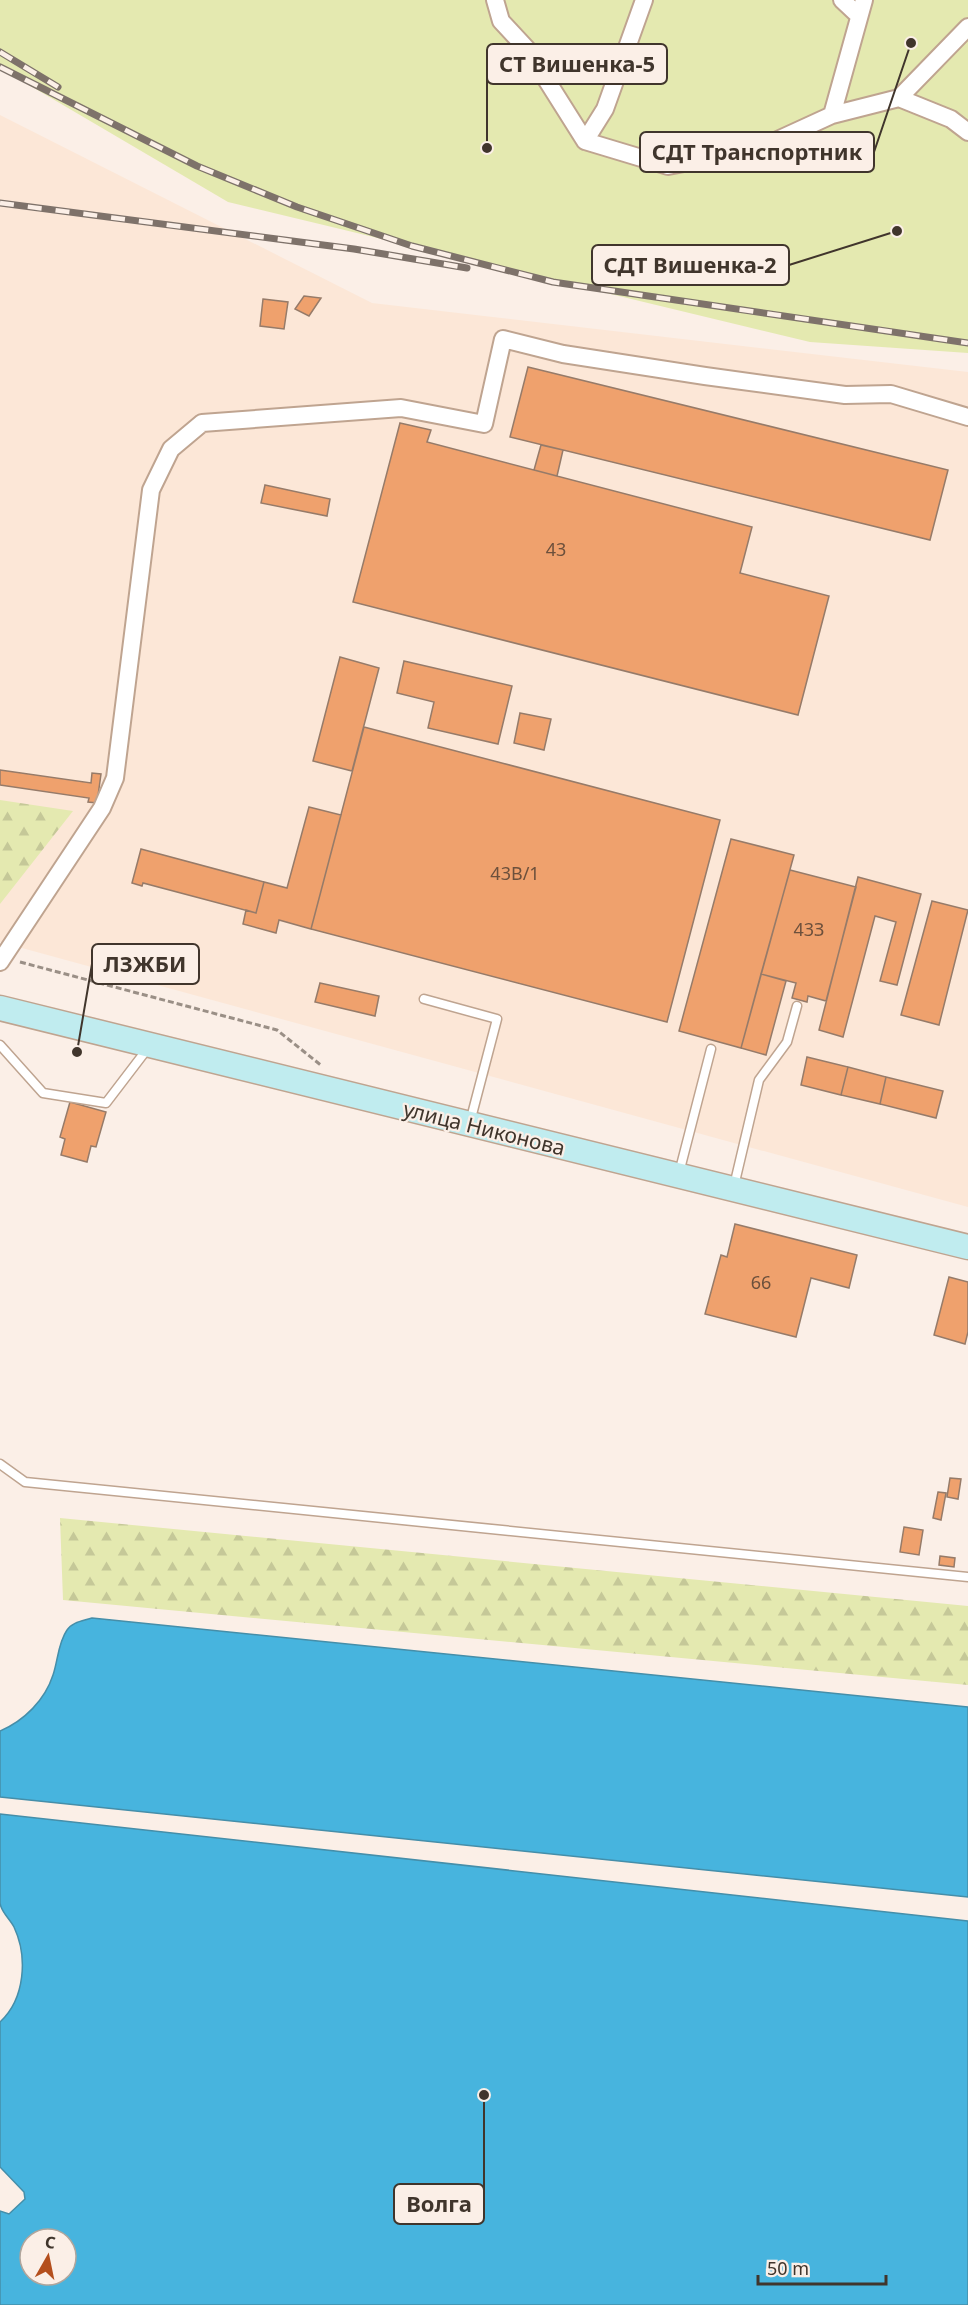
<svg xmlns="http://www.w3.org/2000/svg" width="968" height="2305" viewBox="0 0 968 2305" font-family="'Noto Sans',sans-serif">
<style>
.built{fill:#fce7d7}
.forest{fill:url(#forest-firs)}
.green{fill:#e4e9b0}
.water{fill:#47b4de;stroke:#458ea9;stroke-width:1.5;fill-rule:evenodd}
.building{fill:#efa16d;stroke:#967b69;stroke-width:1.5}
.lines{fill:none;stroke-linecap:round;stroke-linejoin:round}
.lane-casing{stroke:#bfa490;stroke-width:11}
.street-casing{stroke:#bfa490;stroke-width:20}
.secondary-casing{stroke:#bfa490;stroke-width:27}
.path{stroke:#9a8f86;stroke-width:3;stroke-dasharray:6 3;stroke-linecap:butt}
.lane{stroke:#fff;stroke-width:8}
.street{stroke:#fff;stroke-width:16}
.secondary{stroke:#c0ecef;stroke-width:24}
.rail-casing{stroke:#7e726a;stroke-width:7}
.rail{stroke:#fbefe7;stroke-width:4.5;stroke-dasharray:14;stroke-linecap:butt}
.labels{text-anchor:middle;stroke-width:4.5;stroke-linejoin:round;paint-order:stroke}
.number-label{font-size:18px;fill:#6c503c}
.street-label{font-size:21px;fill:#40352c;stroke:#fbefe7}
.leader{fill:none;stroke:#40352c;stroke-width:2}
.callout-dot{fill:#40352c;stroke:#fbefe7;stroke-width:2}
.callout{fill:#fbefe7;stroke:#40352c;stroke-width:2}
.callout-label{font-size:22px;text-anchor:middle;font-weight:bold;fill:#40352c}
</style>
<defs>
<pattern id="forest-firs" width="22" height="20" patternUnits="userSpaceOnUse" patternTransform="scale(1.5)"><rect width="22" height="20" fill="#e4e9b0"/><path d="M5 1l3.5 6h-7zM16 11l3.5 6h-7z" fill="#c5c898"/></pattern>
</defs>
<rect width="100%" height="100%" fill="#fbefe7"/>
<path class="built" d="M 0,115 L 372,303 L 968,372 L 968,1207 L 0,942 Z"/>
<path class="forest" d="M 0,800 L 73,811 L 0,904 Z
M 60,1518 L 968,1606 L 968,1685 L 63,1600 Z"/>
<path class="green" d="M 0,0 L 968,0 L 968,353 L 810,342 L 228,202 L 0,68 Z"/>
<path class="water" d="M 92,1618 L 968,1707 L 968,1897 L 0,1797 L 0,1731 C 24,1721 45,1700 53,1675 C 58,1660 58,1643 67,1630 C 72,1622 83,1621 92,1618 Z
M 0,1814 L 968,1921 L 968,2305 L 0,2305 L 0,2211 L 9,2214 L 25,2199 L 24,2192 L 0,2167 L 0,2022 C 25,1999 28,1957 14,1927 C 10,1919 1,1912 0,1903 C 0,1874 0,1843 0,1814 ZM 30,2239 L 66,2239 L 66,2275 L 30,2275 Z"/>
<path class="building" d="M 304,296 L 321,298 L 309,316 L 295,309 Z
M 263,299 L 288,302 L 284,329 L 260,326 Z
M 528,367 L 948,470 L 930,540 L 510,437 Z
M 400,423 L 431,430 L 427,442 L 752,527 L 740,573 L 829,596 L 798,715 L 353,602 Z
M 541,445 L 563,450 L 557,476 L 534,470 Z
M 265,485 L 330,499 L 327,516 L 261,503 Z
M 340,657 L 379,668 L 352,771 L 313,761 Z
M 404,661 L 512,686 L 498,744 L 428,728 L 434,702 L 397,693 Z
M 520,713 L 551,719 L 544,750 L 514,743 Z
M 364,727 L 720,820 L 667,1022 L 311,929 Z
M 0,770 L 91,783 L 92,773 L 101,774 L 97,803 L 88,802 L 89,798 L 0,785 Z
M 309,807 L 341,815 L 311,929 L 279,920 L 276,933 L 243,924 L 246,910 L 256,913 L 264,882 L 287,888 Z
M 731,839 L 794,855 L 741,1048 L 679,1031 Z
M 141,849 L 264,882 L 256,913 L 143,883 L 142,886 L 132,883 Z
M 790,870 L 856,887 L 826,1001 L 808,996 L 807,1002 L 792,998 L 796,983 L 761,974 Z
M 858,877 L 921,894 L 897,985 L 880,981 L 896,922 L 875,916 L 843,1037 L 819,1030 Z
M 932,901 L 968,910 L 939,1025 L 901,1015 Z
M 761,974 L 786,981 L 766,1055 L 741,1048 Z
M 320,983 L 379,996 L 375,1016 L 315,1002 Z
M 807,1057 L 848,1067 L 841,1095 L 801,1085 Z
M 848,1067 L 886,1077 L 880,1104 L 841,1095 Z
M 886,1077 L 943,1091 L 936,1118 L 880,1104 Z
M 70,1102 L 106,1112 L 96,1147 L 91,1146 L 87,1162 L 61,1155 L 65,1139 L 60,1137 Z
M 735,1224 L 857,1255 L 849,1288 L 811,1278 L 796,1337 L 705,1314 L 721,1255 L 727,1257 Z
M 949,1277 L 968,1282 L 968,1332 L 965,1344 L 934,1335 Z
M 950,1478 L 961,1479 L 958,1499 L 947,1497 Z
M 938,1492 L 946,1493 L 941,1520 L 933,1518 Z
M 904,1527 L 923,1530 L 919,1555 L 900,1552 Z
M 940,1556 L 955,1558 L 954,1567 L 939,1565 Z"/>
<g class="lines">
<defs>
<path id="lane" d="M 424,999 L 497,1019 L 470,1122
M 0,1045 L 43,1093 L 106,1103 L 148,1048
M 679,1173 L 711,1049
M 734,1186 L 759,1080 L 787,1042 L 797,1006
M 0,1464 L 25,1482 L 968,1577"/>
<path id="street" d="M 495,0 L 501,21 L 527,49 L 585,141 L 668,166 L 758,149 L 832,115 L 899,98 L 951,119 L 968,132
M 842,0 L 858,15
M 899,98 L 968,27
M 832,115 L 864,0
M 585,141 L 605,109 L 644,0
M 0,962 L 102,808 L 115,778 L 151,490 L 171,449 L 202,423 L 401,408 L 484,424 L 503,339 L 563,354 L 705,376 L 845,395 L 891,394 L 968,417"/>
<path id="secondary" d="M 0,1008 L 968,1247"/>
</defs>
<use href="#lane" class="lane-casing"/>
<use href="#street" class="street-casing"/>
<use href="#secondary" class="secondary-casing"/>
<path class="path" d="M 20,962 L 277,1030 L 322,1066"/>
<use href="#lane" class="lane"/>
<use href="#street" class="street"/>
<use href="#secondary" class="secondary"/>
<defs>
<path id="rail" d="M 0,52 L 58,87
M 0,67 L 197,166 L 297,207 L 412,246 L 553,282 L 968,343
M 0,203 L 354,249 L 467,268"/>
</defs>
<use href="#rail" class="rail-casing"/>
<use href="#rail" class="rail"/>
</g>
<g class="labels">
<g class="number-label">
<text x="556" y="556">43</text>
<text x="515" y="880">43В/1</text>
<text x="809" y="936">43З</text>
<text x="761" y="1289">66</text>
</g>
<g class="street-label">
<text transform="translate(484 1129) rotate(14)" y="7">улица Никонова</text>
</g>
</g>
<path class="leader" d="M487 148L487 64M911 43L874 152M897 231L789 265M77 1052L92 964M484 2095L484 2204"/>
<g class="callout-dot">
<circle cx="487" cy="148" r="6"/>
<circle cx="911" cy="43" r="6"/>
<circle cx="897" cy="231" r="6"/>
<circle cx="77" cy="1052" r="6"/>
<circle cx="484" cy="2095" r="6"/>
</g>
<g class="callout">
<rect x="487" y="44" width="180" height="40" rx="6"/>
<rect x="640" y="132" width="234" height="40" rx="6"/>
<rect x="592" y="245" width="197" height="40" rx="6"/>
<rect x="92" y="944" width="107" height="40" rx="6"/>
<rect x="394" y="2184" width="90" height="40" rx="6"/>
</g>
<g class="callout-label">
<text x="577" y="72">СТ Вишенка-5</text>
<text x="757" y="160">СДТ Транспортник</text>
<text x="690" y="273">СДТ Вишенка-2</text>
<text x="145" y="972">ЛЗЖБИ</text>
<text x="439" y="2212">Волга</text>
</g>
<g transform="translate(48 2257) rotate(9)"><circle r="28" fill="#fbefe7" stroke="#b0a59c" stroke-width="1.5"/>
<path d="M0-4.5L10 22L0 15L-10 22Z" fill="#b44f1d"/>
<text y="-9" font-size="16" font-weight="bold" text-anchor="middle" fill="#40352c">С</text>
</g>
<path d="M758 2275v9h128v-9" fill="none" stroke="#40352c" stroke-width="3"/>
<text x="767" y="2275" font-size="18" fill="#40352c" stroke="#fbefe7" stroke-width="4.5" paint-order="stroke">50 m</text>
</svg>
